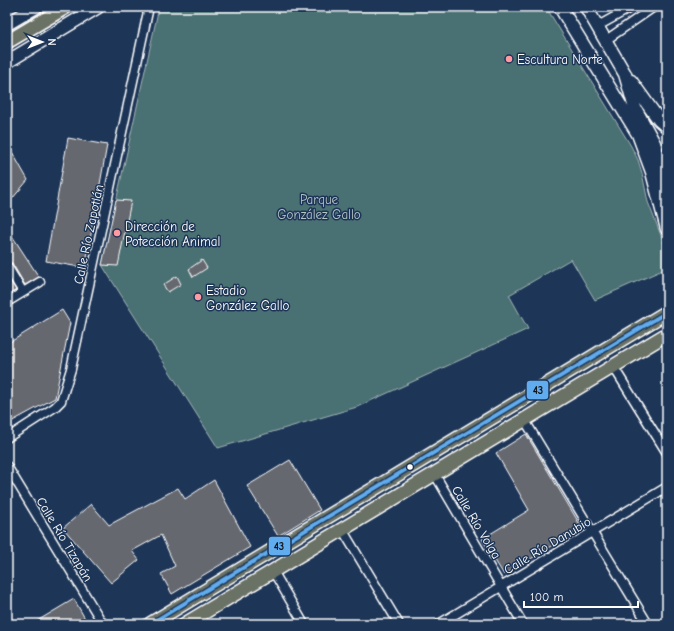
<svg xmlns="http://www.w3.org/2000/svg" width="674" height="631" viewBox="0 0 674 631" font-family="'Comic Neue',sans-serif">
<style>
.green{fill:#4a6f72;stroke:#a4b7b8}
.building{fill:#666870;stroke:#fff}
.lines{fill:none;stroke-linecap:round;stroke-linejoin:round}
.street-casing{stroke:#fff;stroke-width:11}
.secondary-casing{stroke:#fff;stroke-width:15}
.primary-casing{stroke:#fff;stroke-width:16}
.street{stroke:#1d3557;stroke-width:8}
.secondary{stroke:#1d3557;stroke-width:12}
.primary{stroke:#6b7165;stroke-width:13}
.bus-1-casing{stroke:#1d3557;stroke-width:7}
.bus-1{stroke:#60acee;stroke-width:4}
.poi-dot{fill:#ff9aa2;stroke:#1d3557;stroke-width:1.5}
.bus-dot{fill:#fff;stroke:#1d3557;stroke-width:1.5}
.labels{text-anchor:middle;stroke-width:3;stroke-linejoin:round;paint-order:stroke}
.poi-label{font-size:13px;fill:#fff;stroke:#1d3557;text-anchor:start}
.park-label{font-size:13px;fill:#b7c5c7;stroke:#1d3557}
.street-label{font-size:13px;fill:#fff;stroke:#1d3557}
.line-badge{stroke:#1d3557;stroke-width:1.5}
.pale-badge-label{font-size:11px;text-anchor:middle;font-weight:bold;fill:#111}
</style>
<rect width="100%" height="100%" fill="#1d3557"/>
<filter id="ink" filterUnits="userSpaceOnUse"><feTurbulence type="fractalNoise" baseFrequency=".025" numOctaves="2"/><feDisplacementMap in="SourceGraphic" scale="8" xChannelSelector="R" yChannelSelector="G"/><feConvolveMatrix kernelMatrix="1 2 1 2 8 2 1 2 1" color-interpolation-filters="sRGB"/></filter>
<g filter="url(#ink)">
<path class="green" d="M 159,7 L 546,7 L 631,146 L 638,160 L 642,173 L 648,202 L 667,251 L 667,268 L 595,300 L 571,259 L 509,295 L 528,329 L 357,407 L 218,448 L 102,265 Z"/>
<path class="building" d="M 68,138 L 107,145 L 85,268 L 46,261 Z
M 7,143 L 28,180 L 7,205 Z
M 116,200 L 131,201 L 118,266 L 102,265 Z
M 7,228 L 39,277 L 25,285 L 12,263 L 7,261 Z
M 202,260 L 207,268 L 193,277 L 189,269 Z
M 7,276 L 16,290 L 7,296 Z
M 177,276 L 181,284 L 168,292 L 163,285 Z
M 62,310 L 70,323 L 55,398 L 7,424 L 7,344 Z
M 526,434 L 582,528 L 504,575 L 482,539 L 529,510 L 496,453 Z
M 290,460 L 320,510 L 278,536 L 247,486 Z
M 214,480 L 250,547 L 172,594 L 161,574 L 175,566 L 161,535 L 132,551 L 139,560 L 111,583 L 63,528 L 91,504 L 109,525 L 178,488 L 185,499 Z
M 74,599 L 88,624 L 32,624 Z"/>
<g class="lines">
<defs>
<path id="street" d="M 598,26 L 632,7
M 606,40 L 654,7
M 7,266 L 23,292
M 7,302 L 40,282
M 613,366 L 667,453
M 524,419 L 648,624
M 7,438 L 55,407 L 61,401 L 71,369 L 149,7
M 7,466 L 103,624
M 434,473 L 523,624
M 342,529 L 399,624
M 273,571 L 304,624
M 439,624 L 667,487"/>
<path id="secondary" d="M 560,7 L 638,134 L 652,172 L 667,229
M 586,7 L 625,74 L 635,108 L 654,143 L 667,188
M 7,24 L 36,7
M 7,62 L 98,7
M 631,81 L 659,120 L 667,127"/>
<path id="primary" d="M 7,42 L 66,7
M 150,624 L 667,312
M 185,624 L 667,334"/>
</defs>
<use href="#street" class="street-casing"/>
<use href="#secondary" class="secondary-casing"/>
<use href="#primary" class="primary-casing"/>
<use href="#street" class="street"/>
<use href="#secondary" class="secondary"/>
<use href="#primary" class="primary"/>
<defs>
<path id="bus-1" d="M 150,624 L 667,312"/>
</defs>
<use href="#bus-1" class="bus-1-casing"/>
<use href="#bus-1" class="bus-1"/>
</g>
</g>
<g class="poi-dot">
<circle cx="509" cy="59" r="4"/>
<circle cx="117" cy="233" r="4"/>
<circle cx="198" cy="297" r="4"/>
</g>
<circle class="bus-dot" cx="410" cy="467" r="3.5"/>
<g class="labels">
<g class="poi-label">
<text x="517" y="64">Escultura Norte</text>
<text x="125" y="231">Dirección de<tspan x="125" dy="15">Potección Animal</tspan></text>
<text x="206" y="295">Estadio<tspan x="206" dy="15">González Gallo</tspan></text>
</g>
<g class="park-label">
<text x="319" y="204">Parque<tspan x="319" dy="15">González Gallo</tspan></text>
</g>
<g class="street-label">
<text transform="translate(88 234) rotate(-78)" y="5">Calle Río Zapotlán</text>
<text transform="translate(477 522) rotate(59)" y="5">Calle Río Volga</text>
<text transform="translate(65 539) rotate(59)" y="5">Calle Río Tizapán</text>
<text transform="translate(547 545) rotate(-31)" y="5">Calle Río Danubio</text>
</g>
</g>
<g class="line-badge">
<rect x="526" y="380" width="23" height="20" rx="4" fill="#60acee"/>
<rect x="268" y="536" width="23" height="20" rx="4" fill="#60acee"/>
</g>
<g class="pale-badge-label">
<text x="538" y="394">43</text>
<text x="279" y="550">43</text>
</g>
<rect width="674" height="631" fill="none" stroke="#1d3557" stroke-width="24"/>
<rect x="12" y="12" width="650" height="607" fill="none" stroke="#fff" stroke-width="1.5" filter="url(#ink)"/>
<g transform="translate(42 42) rotate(90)" stroke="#1d3557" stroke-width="3" paint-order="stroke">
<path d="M0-3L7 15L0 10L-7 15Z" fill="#ffffff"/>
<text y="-6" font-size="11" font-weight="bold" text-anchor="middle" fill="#ffffff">N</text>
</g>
<path d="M524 601v6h114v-6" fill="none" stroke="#ffffff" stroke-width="2"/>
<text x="530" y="601" font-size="12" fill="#ffffff" stroke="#1d3557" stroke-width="3" paint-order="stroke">100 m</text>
</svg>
